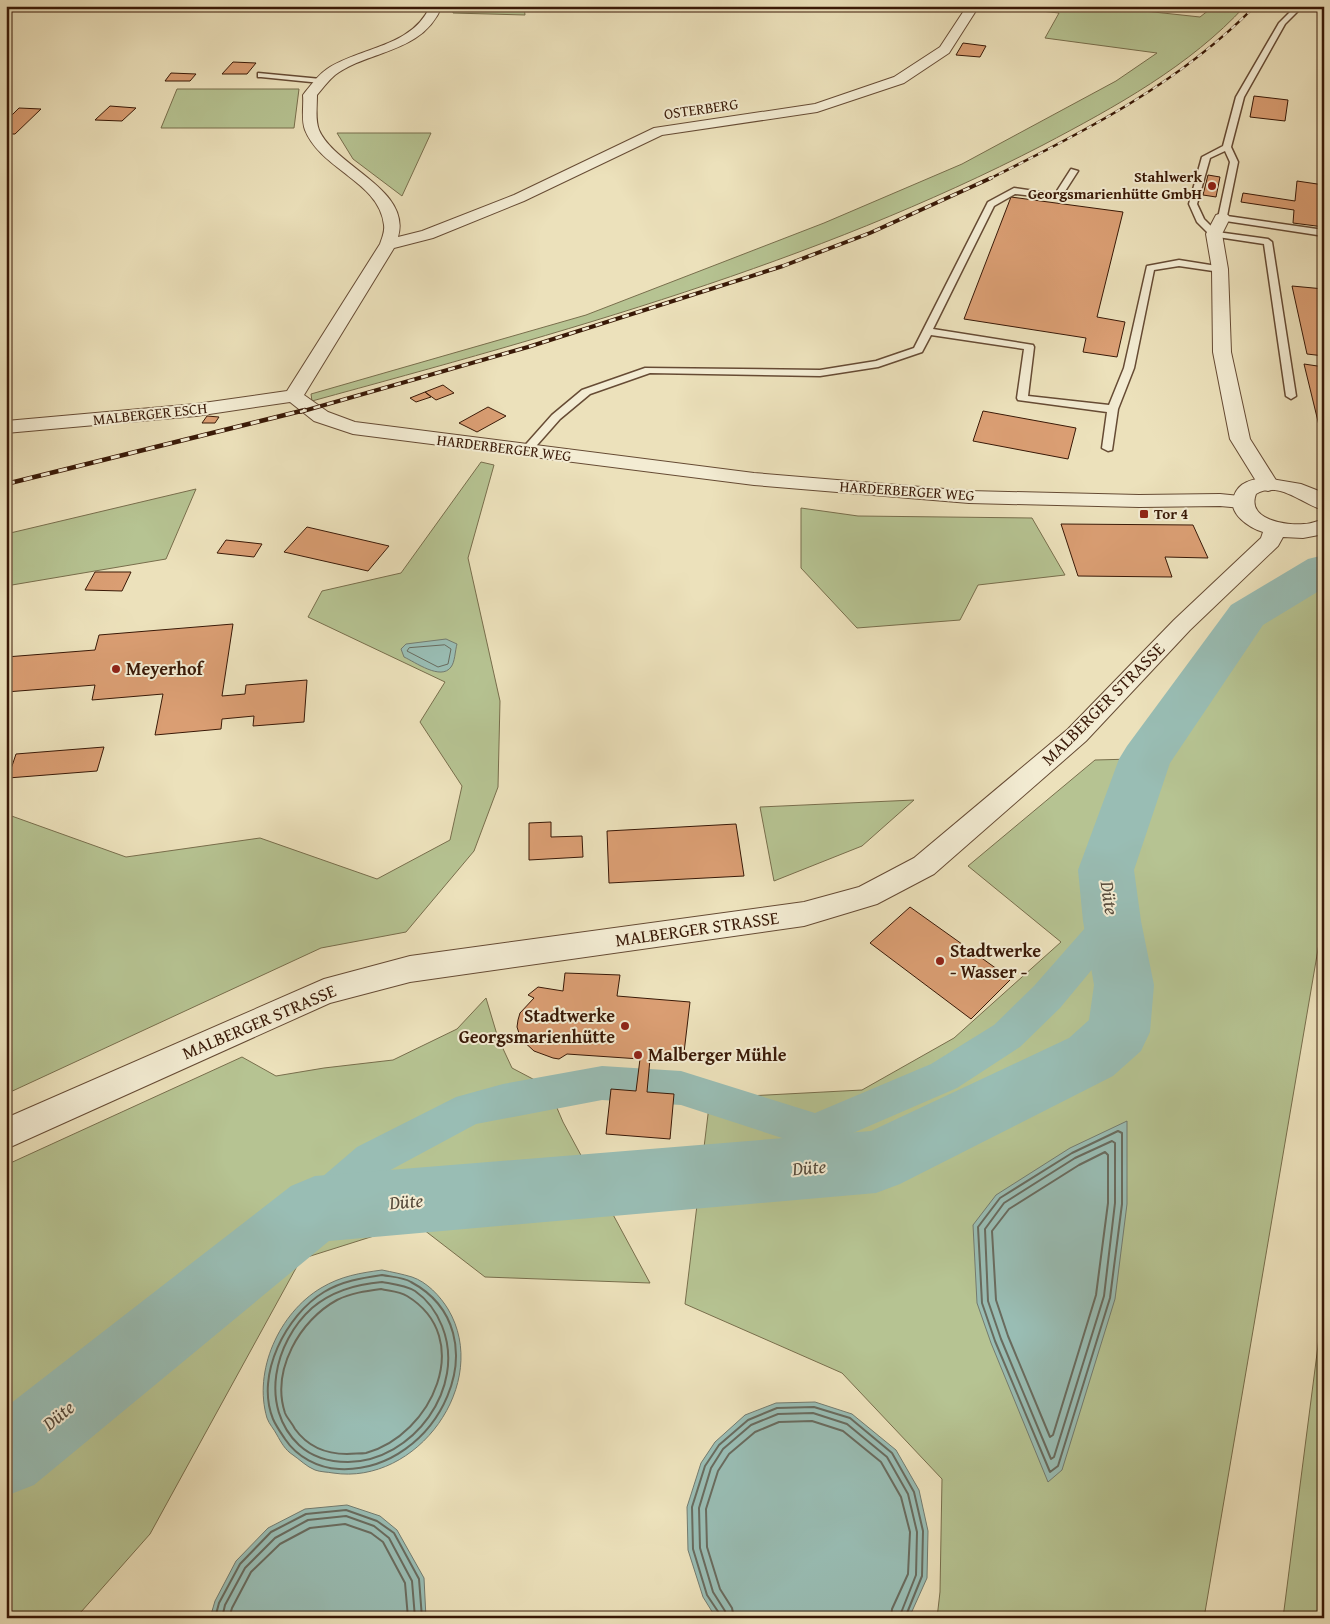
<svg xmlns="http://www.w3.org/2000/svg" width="1330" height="1624" viewBox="0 0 1330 1624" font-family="'Gentium Book Plus',serif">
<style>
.green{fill:#b6c392;stroke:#786e4c}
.water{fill:#99bdb4;stroke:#737b6f}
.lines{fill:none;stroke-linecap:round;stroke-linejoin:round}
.shore-far1{stroke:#696b5e;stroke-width:1}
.shore{stroke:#696b5e;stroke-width:2}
.canal{fill:#99bdb4;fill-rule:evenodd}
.river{fill:#99bdb4;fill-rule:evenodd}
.building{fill:#da9e73;stroke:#391907}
.service-casing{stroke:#664b34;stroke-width:3}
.minor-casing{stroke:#664b34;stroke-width:2}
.tertiary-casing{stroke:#664b34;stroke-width:2}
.service{fill:#f3ecd3;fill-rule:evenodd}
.minor{fill:#f3ecd3;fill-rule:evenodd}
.tertiary{fill:#f3ecd3;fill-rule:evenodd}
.rail-far2-casing{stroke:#391907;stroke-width:2.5}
.rail-far1-casing{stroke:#391907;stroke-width:4}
.rail-casing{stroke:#391907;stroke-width:4.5}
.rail-far2{stroke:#f3ecd3;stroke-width:2;stroke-dasharray:5.5;stroke-linecap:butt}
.rail-far1{stroke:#f3ecd3;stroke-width:2.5;stroke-dasharray:7;stroke-linecap:butt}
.rail{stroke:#f3ecd3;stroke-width:3;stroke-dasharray:9;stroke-linecap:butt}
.poi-dot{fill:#8f2418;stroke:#f3ecd3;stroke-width:2}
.labels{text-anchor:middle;stroke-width:4;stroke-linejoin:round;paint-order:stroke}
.far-street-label{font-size:15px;fill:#391907;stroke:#f3ecd3}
.far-poi-label{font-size:15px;font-weight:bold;fill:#391907;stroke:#f3ecd3;text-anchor:end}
.poi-label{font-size:18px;font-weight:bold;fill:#391907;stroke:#f3ecd3;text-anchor:start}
.street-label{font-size:18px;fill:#391907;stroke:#f3ecd3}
.water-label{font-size:19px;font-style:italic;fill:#564a3b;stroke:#f3ecd3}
</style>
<rect width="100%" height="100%" fill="#ece1bb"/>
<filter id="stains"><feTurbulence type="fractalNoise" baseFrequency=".004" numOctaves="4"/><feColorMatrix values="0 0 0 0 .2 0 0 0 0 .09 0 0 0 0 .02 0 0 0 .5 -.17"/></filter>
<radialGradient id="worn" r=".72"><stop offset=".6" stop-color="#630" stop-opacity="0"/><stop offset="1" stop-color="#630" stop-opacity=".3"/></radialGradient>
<path class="green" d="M 453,6 L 524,6 L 525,15 L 453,13 Z
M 996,6 L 1098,6 L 1200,17 L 1214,6 L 1245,6 C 1190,66 1115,107 1043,145 C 813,264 561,333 312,401 L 311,394 L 586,315 L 824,223 L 962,164 L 1116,81 L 1157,53 L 1045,38 L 1059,13 Z
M 177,89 L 299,89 L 294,128 L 161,128 Z
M 337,133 L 431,133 L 402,196 L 353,159 Z
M 481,462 L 494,465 L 468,558 L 500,701 L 498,787 L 474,851 L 406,932 L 321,948 L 6,1094 L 6,814 L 126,857 L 260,838 L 377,879 L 450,840 L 462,786 L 420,722 L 445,682 L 308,617 L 322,591 L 401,573 Z
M 196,489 L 166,559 L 6,586 L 6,534 Z
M 801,508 L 858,516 L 1032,518 L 1065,575 L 978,585 L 960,620 L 857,628 L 801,568 Z
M 1324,582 L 1324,914 L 1204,1618 L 937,1618 L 940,1592 L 942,1479 L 842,1373 L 685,1304 L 710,1098 L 862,1090 L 954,1038 L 1061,942 L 968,866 L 1095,760 L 1170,758 L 1262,622 Z
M 914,800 L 862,846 L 774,881 L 760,807 Z
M 486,998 L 498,1038 L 512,1068 L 548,1087 L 563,1122 L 650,1283 L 485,1277 L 415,1223 L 301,1259 L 150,1534 L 81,1612 L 71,1618 L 6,1618 L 6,1165 L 242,1057 L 276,1076 L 324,1068 L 393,1060 L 457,1029 Z
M 1324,1299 L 1324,1618 L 1283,1618 Z"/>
<path class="water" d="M 446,639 L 457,644 C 455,651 455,662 451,667 C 441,681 415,662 404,657 L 401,649 L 406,644 Z
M 1127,1121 L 1127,1204 L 1115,1299 L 1062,1470 L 1048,1482 L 991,1343 L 977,1303 L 973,1225 L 996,1195 L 1070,1148 Z
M 382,1270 C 392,1272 402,1274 412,1277 C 427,1282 440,1296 448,1309 C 492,1383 417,1486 333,1473 C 328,1472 320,1472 315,1470 C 307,1467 299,1459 293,1455 C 285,1450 281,1442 277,1435 C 274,1429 269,1424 267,1418 C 253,1371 279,1313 321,1288 C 341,1276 360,1273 382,1270 Z
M 815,1402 L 852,1414 L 896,1450 L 919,1490 L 928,1531 L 927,1578 L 909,1618 L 716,1618 L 703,1597 L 688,1550 L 687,1507 L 701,1463 L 715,1442 L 745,1415 L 776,1403 Z
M 347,1505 L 380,1516 L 397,1530 L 424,1578 L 426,1618 L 210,1618 L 215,1601 L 236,1561 L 268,1528 L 305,1509 Z"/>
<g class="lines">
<path class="shore-far1" d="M 445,645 L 451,649 L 448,664 L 438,667 L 407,651 L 409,648 Z"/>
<path class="shore" d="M 1118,1131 L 1122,1133 L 1122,1204 L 1110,1298 L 1058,1466 L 1050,1472 L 995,1341 L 982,1303 L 978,1227 L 1000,1198 L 1072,1153 Z
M 1112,1141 L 1115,1143 L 1115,1203 L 1104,1296 L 1054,1457 L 1051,1459 L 1001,1339 L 988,1301 L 985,1229 L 1004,1203 L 1075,1158 Z
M 1105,1152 L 1108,1155 L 1108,1203 L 1096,1295 L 1053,1435 L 1050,1437 L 1008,1336 L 996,1300 L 992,1231 L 1009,1209 L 1079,1165 Z
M 382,1275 C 392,1277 403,1277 411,1282 C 504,1332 439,1474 339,1469 C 318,1468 297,1457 285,1439 C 281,1433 276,1426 273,1419 C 255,1375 286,1315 324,1292 C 342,1281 362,1278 382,1275 Z
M 382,1282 C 393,1284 405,1285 415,1291 C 428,1300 436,1311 442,1326 C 467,1388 413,1461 348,1462 C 330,1462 313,1458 299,1445 C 259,1407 274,1342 312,1308 C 332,1291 357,1284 382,1282 Z
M 381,1289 C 389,1291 399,1291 407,1296 C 476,1338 432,1435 366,1453 C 360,1454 353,1453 347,1454 C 325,1454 308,1447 295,1429 C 292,1423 287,1418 285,1413 C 271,1370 300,1320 337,1300 C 351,1293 366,1291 381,1289 Z
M 215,1618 L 219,1603 L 240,1564 L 271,1532 L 306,1514 L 346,1510 L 377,1521 L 394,1533 L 419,1579 L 422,1618
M 222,1618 L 225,1605 L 245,1568 L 275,1538 L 308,1520 L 346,1516 L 374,1526 L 389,1538 L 412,1581 L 415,1618
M 229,1618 L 232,1608 L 251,1572 L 280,1544 L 310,1528 L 345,1524 L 371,1533 L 383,1542 L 405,1583 L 408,1618
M 720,1618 L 719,1613 L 707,1595 L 693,1549 L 692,1507 L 705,1466 L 719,1445 L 748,1420 L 777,1408 L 814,1407 L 850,1418 L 892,1453 L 914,1492 L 923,1531 L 922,1576 L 905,1618
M 726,1618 L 725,1611 L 713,1592 L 700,1548 L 699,1508 L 711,1468 L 723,1449 L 751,1425 L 778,1414 L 813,1413 L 847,1424 L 887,1457 L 908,1494 L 917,1532 L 916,1575 L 899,1618
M 734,1618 L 732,1608 L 720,1589 L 707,1547 L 706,1509 L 718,1471 L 729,1454 L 755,1432 L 779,1422 L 812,1421 L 843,1431 L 881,1462 L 901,1497 L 910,1532 L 908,1574 L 892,1609 L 891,1618"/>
<path class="canal" d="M 1112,908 L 1124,911 L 1129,921 L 1124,931 L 1060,1008 L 1020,1047 L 957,1088 L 816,1149 L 681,1105 L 602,1100 L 476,1124 L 385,1173 L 329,1223 L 315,1228 L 301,1223 L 295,1209 L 301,1195 L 357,1147 L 456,1097 L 503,1084 L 602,1066 L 681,1071 L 815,1113 L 931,1064 L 994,1025 L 1034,986 L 1100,911 Z"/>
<path class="river" d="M 1324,555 L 1324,588 L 1263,625 L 1170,763 L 1134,870 L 1141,921 L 1154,985 L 1150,1032 L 1141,1051 L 1113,1076 L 900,1184 L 876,1193 L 329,1241 L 34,1485 L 6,1496 L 6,1407 L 291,1186 L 315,1176 L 871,1131 L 1069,1038 L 1089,1020 L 1094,985 L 1083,921 L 1078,870 L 1119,759 L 1127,746 L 1231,605 L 1308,559 Z"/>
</g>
<path class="building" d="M 963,43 L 986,46 L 980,57 L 956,55 Z
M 233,62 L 256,63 L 247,74 L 222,74 Z
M 171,73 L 196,74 L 190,81 L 165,81 Z
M 1254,96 L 1288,100 L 1285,121 L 1250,117 Z
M 110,106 L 136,108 L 122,121 L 95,120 Z
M 19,108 L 41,109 L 15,134 L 6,134 L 6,121 Z
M 1208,175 L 1220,177 L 1216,197 L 1203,195 Z
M 1297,181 L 1324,185 L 1324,227 L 1293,223 L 1294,210 L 1241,202 L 1243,193 L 1295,201 Z
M 1011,197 L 1123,212 L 1097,317 L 1125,322 L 1117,357 L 1083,352 L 1086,338 L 964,319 Z
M 1292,286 L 1324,289 L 1324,356 L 1307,354 Z
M 1304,364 L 1324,367 L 1324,446 Z
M 443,385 L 454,393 L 436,400 L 425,392 Z
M 425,392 L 431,397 L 416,402 L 410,398 Z
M 488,407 L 506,416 L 477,432 L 459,423 Z
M 983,411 L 1076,428 L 1068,459 L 973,441 Z
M 207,416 L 219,417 L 215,423 L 202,423 Z
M 1061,524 L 1193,525 L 1208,558 L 1165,557 L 1172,577 L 1078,576 Z
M 307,527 L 389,546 L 368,571 L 284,552 Z
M 226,540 L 262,544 L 254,557 L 217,553 Z
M 95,572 L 131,572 L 122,591 L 85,590 Z
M 233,624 L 222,696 L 245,694 L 246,685 L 307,680 L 304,722 L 253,726 L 254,716 L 222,719 L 221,729 L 155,735 L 163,694 L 92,700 L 95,685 L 6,692 L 6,657 L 95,650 L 99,635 Z
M 104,747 L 97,771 L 8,778 L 16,754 Z
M 551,822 L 551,837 L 582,836 L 583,857 L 529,860 L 529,823 Z
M 736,824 L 744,876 L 609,883 L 607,831 Z
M 910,907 L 1011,979 L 971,1019 L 870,943 Z
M 565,973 L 620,975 L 617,996 L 690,1002 L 683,1061 L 650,1059 L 647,1092 L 674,1094 L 670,1139 L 606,1134 L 611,1089 L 636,1091 L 640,1059 L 567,1054 L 559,1059 L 553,1058 L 534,1051 L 521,1039 L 517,1027 L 518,1020 L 520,1013 L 534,998 L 528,995 L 538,987 L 563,991 Z"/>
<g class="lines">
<defs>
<path id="service" d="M 1296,6 L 1303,6 L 1285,24 L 1244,97 L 1231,147 L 1238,162 L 1227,216 L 1324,230 L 1324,236 L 1219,220 L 1218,218 L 1230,162 L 1225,151 L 1210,158 L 1197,204 L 1204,219 L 1217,232 L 1268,239 L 1272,242 L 1296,396 L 1291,399 L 1286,396 L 1264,244 L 1211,236 L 1197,222 L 1189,204 L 1202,157 L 1223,146 L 1236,97 L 1279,23 Z
M 258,73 L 321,79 L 325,81 L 321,83 L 261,77 L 258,77 Z
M 1071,169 L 1078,171 L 1060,199 L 1015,194 L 994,206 L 933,329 L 1033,345 L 1034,347 L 1028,396 L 1109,405 L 1124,368 L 1147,266 L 1179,260 L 1223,267 L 1225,269 L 1220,272 L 1179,266 L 1154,270 L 1134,368 L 1118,409 L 1112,450 L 1108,451 L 1102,448 L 1107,412 L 1018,400 L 1017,398 L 1024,349 L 931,335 L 922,352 L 878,367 L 820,376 L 650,373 L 590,394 L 560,419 L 530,453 L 522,453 L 520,451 L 552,415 L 582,390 L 645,368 L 820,370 L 876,361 L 914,348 L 988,202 L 1014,188 L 1055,194 Z"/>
<path id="minor" d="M 430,6 L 442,6 C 422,54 371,49 335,75 C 328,81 322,89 317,95 C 317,107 315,120 319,130 C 335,167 412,189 398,237 L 422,231 L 514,195 L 654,128 L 815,104 L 894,77 L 940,47 L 967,6 L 979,6 L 949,53 L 904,83 L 817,112 L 662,135 L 524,201 L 433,238 L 394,248 L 304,395 L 328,412 L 355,422 L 754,473 L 969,491 L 1139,495 L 1220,494 L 1250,497 L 1253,502 L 1250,507 L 1242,508 L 1220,506 L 1139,507 L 969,503 L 754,485 L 353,434 L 314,421 L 290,402 L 196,416 L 6,433 L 6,421 L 196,404 L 287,391 L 380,244 C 382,238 385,232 384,225 C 380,182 321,170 305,130 C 301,119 304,106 303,95 C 310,86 318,75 327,69 C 360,47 413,47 430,6 Z
M 1222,213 L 1228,215 L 1230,218 L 1222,234 L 1228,269 L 1231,352 L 1250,439 L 1279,485 L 1275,489 L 1268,491 L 1261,489 L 1230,439 L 1213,352 L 1212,269 L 1206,234 L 1216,215 Z"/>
<path id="tertiary" d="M 1266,478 L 1301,484 L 1324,493 L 1324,510 C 1303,505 1279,480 1256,494 C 1246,520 1287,526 1304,524 C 1311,524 1317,521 1324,519 L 1324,534 L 1303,538 L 1283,537 L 1278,546 L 1190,630 L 1086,741 L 934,874 L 877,904 L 804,926 L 410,982 L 330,1003 L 6,1149 L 6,1118 L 324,979 L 410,956 L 804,902 L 859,887 L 914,858 L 1068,729 L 1174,620 L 1261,538 L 1263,532 C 1250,528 1227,514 1234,496 C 1236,490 1240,485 1247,482 C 1252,479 1260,479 1266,478 Z"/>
</defs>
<use href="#service" class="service-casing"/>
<use href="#minor" class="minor-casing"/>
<use href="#tertiary" class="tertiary-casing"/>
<use href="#service" class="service"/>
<use href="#minor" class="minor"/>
<use href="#tertiary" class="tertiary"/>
<defs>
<path id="rail-far2" d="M 989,179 C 1084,132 1180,83 1255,6"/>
<path id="rail-far1" d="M 300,412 L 528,347 L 783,266 L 870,233 L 991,178"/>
<path id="rail" d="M 6,484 L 305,410"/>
</defs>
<use href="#rail-far2" class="rail-far2-casing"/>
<use href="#rail-far1" class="rail-far1-casing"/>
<use href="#rail" class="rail-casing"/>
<use href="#rail-far2" class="rail-far2"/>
<use href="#rail-far1" class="rail-far1"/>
<use href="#rail" class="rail"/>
</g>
<g class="poi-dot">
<circle cx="1212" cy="186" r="5"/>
<rect x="1139" y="509" width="10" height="10" rx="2.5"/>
<circle cx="116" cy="669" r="5"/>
<circle cx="940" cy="961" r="5"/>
<circle cx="625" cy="1026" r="5"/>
<circle cx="638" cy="1055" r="5"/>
</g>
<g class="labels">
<g class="far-street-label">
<text transform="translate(701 109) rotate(-8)" y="5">OSTERBERG</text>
<text transform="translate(150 414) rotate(-6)" y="5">MALBERGER ESCH</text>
<text transform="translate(504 448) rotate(7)" y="5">HARDERBERGER WEG</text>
<text transform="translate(907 491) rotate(4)" y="5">HARDERBERGER WEG</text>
</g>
<g class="far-poi-label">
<text x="1202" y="182">Stahlwerk<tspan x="1202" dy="17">Georgsmarienhütte GmbH</tspan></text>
<text x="1154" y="519" text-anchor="start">Tor 4</text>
</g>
<g class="poi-label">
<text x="126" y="675">Meyerhof</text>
<text x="950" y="957">Stadtwerke<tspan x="950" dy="21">- Wasser -</tspan></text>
<text x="615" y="1022" text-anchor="end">Stadtwerke<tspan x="615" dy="21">Georgsmarienhütte</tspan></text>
<text x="648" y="1061">Malberger Mühle</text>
</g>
<g class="street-label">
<text transform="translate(1103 704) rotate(-45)" y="6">MALBERGER STRASSE</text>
<text transform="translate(697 929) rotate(-8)" y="6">MALBERGER STRASSE</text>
<text transform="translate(259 1022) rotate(-23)" y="6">MALBERGER STRASSE</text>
</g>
<g class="water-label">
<text transform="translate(1110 898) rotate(81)" y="7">Düte</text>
<text transform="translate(809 1167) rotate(-5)" y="7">Düte</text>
<text transform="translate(406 1201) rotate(-5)" y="7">Düte</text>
<text transform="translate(58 1415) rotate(-39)" y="7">Düte</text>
</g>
</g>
<rect width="1330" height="1624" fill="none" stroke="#ece1bb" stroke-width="25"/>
<rect x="8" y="8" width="1315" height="1609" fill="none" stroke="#391907" stroke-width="2.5"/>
<rect x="12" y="12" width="1305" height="1599" fill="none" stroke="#391907"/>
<rect width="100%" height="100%" filter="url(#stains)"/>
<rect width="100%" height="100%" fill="url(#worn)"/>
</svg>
